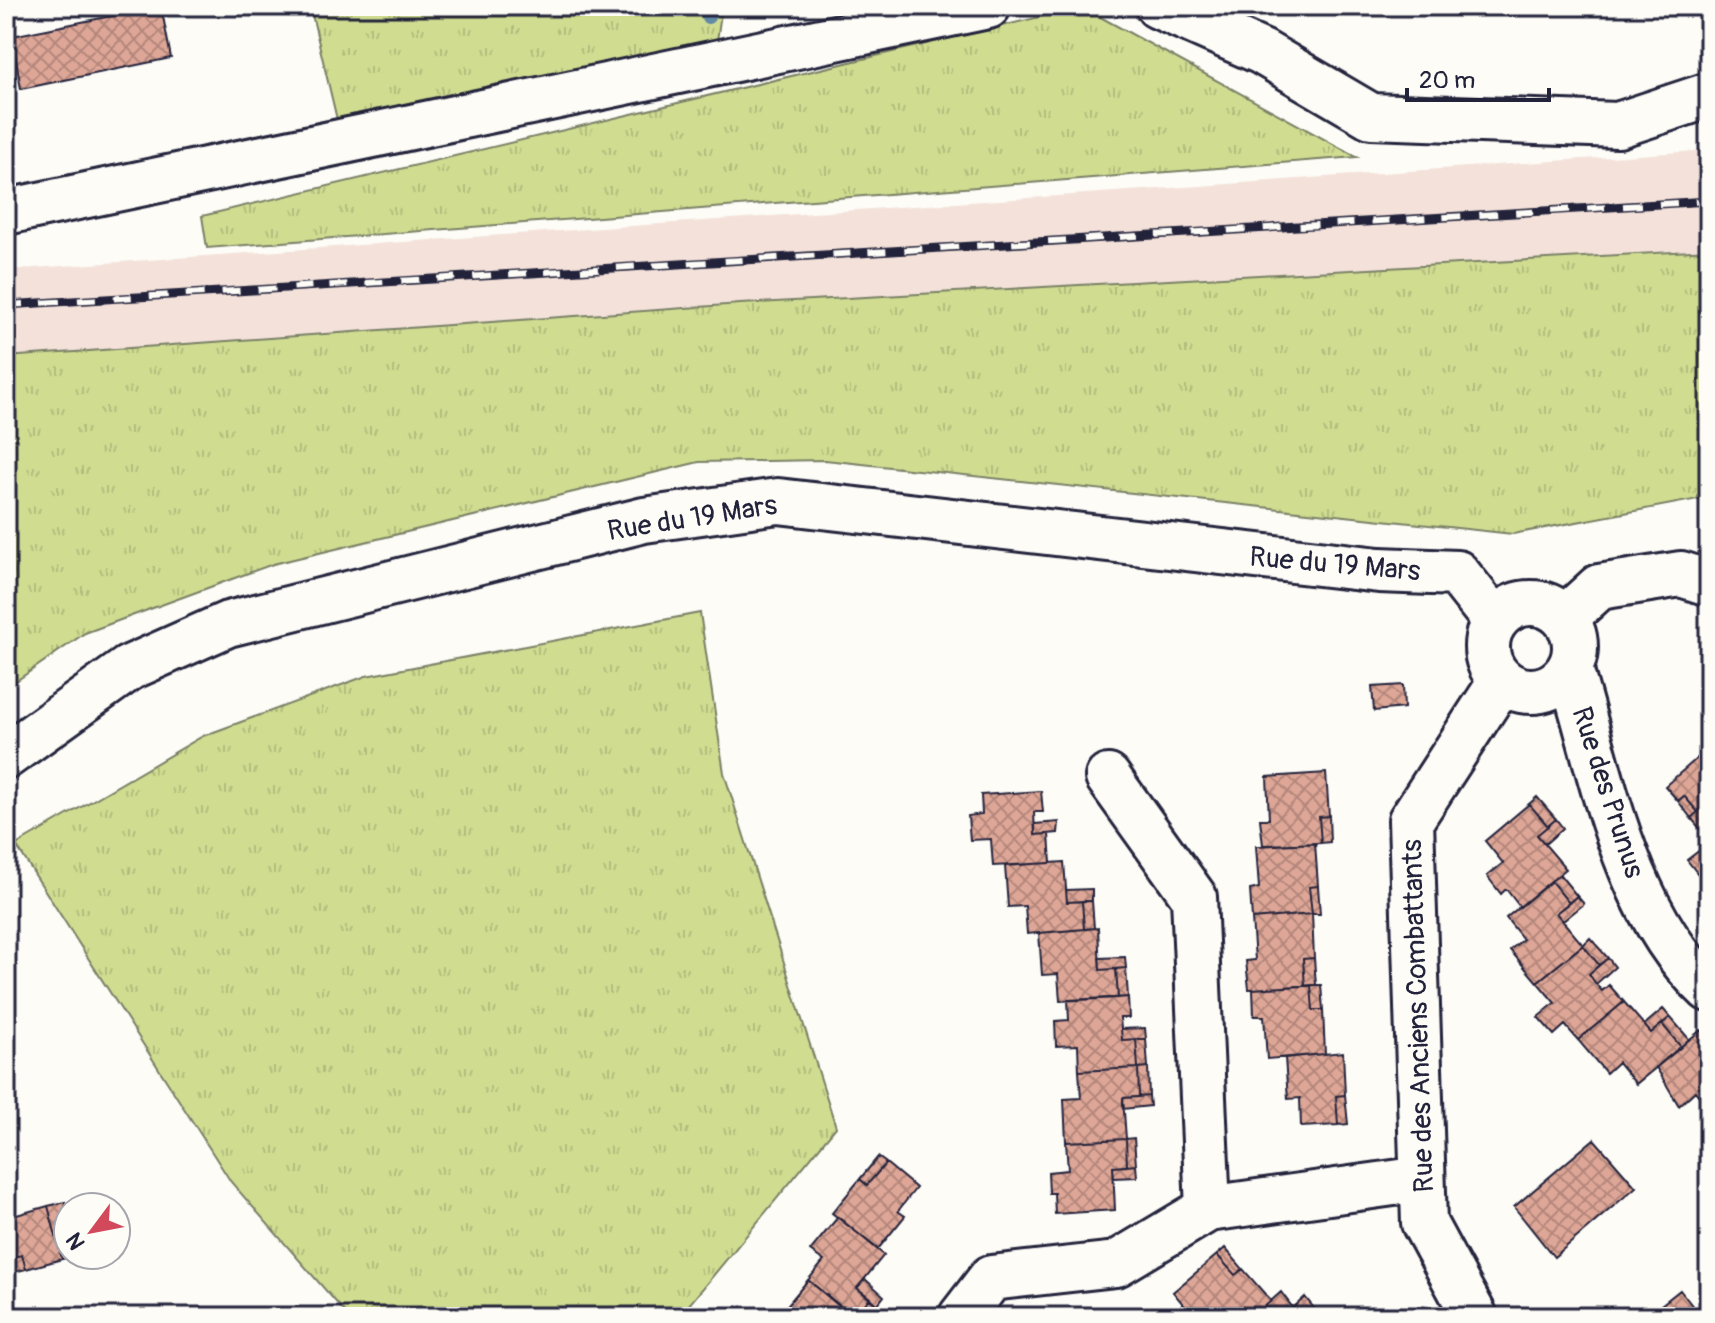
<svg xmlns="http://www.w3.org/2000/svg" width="1715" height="1323" viewBox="0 0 1715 1323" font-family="Pangolin,sans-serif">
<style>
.built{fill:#f4e2da}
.grass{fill:url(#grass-tufts);stroke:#798066;stroke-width:2}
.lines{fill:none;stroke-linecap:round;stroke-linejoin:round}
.stream{stroke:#6289a6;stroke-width:14}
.building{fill:url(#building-cross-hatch);stroke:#22223b;stroke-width:2}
.minor-casing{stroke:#22223b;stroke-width:50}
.minor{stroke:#fdfcf7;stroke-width:44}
.rail-casing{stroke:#22223b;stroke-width:9}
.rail{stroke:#fdfcf7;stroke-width:6;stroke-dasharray:18;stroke-linecap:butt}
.labels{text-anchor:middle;stroke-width:6;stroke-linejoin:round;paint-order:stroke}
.street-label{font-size:28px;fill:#22223b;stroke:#fdfcf7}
</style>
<defs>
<pattern id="grass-tufts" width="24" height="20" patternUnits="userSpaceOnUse" patternTransform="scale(2)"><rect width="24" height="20" fill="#d0dd90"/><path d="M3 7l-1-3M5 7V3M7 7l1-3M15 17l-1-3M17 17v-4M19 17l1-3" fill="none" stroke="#b2bd7d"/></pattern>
<pattern id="building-cross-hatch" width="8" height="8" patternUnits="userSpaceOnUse" patternTransform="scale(2)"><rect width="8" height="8" fill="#dea696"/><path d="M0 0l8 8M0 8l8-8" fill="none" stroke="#b4877c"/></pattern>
</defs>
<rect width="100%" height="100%" fill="#fdfcf7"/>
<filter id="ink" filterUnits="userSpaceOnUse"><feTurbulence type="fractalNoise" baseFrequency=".0125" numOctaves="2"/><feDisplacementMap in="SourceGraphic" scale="16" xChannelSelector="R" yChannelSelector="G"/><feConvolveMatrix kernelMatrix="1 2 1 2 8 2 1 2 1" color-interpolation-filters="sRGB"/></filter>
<g filter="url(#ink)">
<path class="built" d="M 1709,150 L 1709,250 L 740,304 L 6,357 L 6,270 Z"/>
<path class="grass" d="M 310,6 L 722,6 L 717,41 L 339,128 Z
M 1082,7 L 1357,157 L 207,248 L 202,216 Z
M 1709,250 L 1709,497 L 1513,534 L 825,460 L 699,462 L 273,564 L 85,633 L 6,688 L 6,357 L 740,304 Z
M 700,613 L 724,773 L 836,1127 L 679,1317 L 349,1317 L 231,1182 L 16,845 L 203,736 L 366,676 Z"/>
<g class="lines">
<path class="stream" d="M 708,17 L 715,6"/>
</g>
<path class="building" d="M 161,6 L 171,58 L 21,89 L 12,36 Z
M 1403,685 L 1404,708 L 1374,711 L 1372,687 Z
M 1709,748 L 1709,839 L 1691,818 L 1698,812 L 1684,796 L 1678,801 L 1665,786 Z
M 1326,773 L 1329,816 L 1319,817 L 1321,843 L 1263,845 L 1260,819 L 1269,819 L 1267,777 Z
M 1041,791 L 1043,812 L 1034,812 L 1035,835 L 1049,834 L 1051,863 L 993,866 L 991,839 L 970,840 L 968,816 L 982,814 L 981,795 Z
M 1684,796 L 1698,812 L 1691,818 L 1678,801 Z
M 1537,797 L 1556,819 L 1548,826 L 1529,804 Z
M 1529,804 L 1548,826 L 1537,835 L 1566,869 L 1520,907 L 1506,889 L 1501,894 L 1487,876 L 1503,863 L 1485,841 Z
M 1329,816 L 1330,842 L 1321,843 L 1319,817 Z
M 1556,819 L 1563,828 L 1545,844 L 1537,835 Z
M 1059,822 L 1058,833 L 1035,835 L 1035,824 Z
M 1315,843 L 1318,886 L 1309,887 L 1312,914 L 1252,919 L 1250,890 L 1259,888 L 1256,846 Z
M 1709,843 L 1709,888 L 1687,860 Z
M 1064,862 L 1067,902 L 1082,901 L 1084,929 L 1027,934 L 1025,906 L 1008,907 L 1005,866 Z
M 1560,875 L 1577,896 L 1569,903 L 1551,881 Z
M 1551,881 L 1569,903 L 1556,913 L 1583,945 L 1537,982 L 1510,950 L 1523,939 L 1506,918 Z
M 1318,886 L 1320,914 L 1312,914 L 1309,887 Z
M 1092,889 L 1092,901 L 1067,902 L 1066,890 Z
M 1577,896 L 1584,904 L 1563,921 L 1556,913 Z
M 1082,901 L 1092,901 L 1094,928 L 1084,929 Z
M 1312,914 L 1314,958 L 1303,959 L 1305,986 L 1249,989 L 1246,961 L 1255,960 L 1252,919 Z
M 1098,928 L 1100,970 L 1116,969 L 1118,998 L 1060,1001 L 1058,974 L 1042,975 L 1039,933 Z
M 1590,938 L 1608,958 L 1599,965 L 1583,945 Z
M 1583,945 L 1599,965 L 1589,974 L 1596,984 L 1602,991 L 1609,985 L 1624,1002 L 1578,1040 L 1565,1025 L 1554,1035 L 1538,1017 L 1555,1003 L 1537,982 Z
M 1125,957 L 1126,968 L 1100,970 L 1099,958 Z
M 1314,958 L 1316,985 L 1305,986 L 1303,959 Z
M 1608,958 L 1615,967 L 1596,984 L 1589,974 Z
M 1126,968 L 1128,997 L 1118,998 L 1116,969 Z
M 1311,985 L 1313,1010 L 1323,1010 L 1325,1054 L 1267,1059 L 1264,1016 L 1254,1016 L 1253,989 Z
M 1311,985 L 1321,985 L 1323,1010 L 1313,1010 Z
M 1128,997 L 1129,1018 L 1120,1018 L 1122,1040 L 1136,1039 L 1138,1068 L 1079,1071 L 1078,1045 L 1056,1046 L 1055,1021 L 1069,1020 L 1068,1000 Z
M 1624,1002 L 1651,1033 L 1662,1024 L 1681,1047 L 1636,1084 L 1618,1062 L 1606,1073 L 1578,1040 Z
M 1663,1009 L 1670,1017 L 1651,1033 L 1644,1025 Z
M 1670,1017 L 1689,1039 L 1681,1047 L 1662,1024 Z
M 1145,1028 L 1146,1039 L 1122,1040 L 1121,1029 Z
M 1701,1030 L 1709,1039 L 1709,1108 L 1695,1091 L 1679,1106 L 1656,1067 Z
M 1136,1039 L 1146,1039 L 1148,1067 L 1138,1068 Z
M 1343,1052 L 1345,1095 L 1336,1096 L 1338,1125 L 1301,1127 L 1300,1098 L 1288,1099 L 1285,1058 Z
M 1148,1067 L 1149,1096 L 1139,1097 L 1138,1068 Z
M 1138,1068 L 1139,1097 L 1123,1098 L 1126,1139 L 1066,1142 L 1064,1099 L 1081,1098 L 1079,1071 Z
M 1345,1095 L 1348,1124 L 1338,1125 L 1336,1096 Z
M 1149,1096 L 1150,1106 L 1123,1109 L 1123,1098 Z
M 1134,1138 L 1136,1165 L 1127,1166 L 1126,1139 Z
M 1126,1139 L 1127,1166 L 1113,1167 L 1115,1210 L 1055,1214 L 1054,1193 L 1049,1193 L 1048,1172 L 1068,1170 L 1066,1142 Z
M 1594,1139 L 1636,1187 L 1554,1257 L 1514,1207 Z
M 878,1157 L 886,1163 L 867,1185 L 860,1179 Z
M 886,1163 L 916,1188 L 898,1211 L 905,1216 L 878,1249 L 832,1213 L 860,1179 L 867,1185 Z
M 1136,1165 L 1137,1177 L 1114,1178 L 1113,1167 Z
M 65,1202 L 68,1255 L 77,1255 L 62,1259 L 48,1206 Z
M 48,1206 L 62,1259 L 26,1269 L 22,1255 L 6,1259 L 6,1218 Z
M 838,1217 L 884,1255 L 857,1288 L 870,1298 L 854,1317 L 808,1280 L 824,1261 L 810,1251 Z
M 1225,1248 L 1243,1269 L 1235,1275 L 1217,1255 Z
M 22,1255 L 26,1269 L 6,1274 L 6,1259 Z
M 1217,1255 L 1235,1275 L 1243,1269 L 1271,1301 L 1253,1317 L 1205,1317 L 1199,1308 L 1192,1315 L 1173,1292 Z
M 865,1279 L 884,1296 L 877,1305 L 857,1288 Z
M 808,1280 L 852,1317 L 783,1317 L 780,1314 Z
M 1680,1290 L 1701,1317 L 1646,1317 Z
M 1281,1292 L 1293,1308 L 1305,1297 L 1321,1317 L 1253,1317 Z
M 870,1298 L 877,1305 L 866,1317 L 854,1317 Z"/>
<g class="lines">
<defs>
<path id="minor" d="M 1158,6 L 1262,52 L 1371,116 L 1618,125 L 1709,95
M 6,212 L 988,6
M1487 647a44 44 0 1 1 88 0a44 44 0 1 1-88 0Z
M 1565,618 L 1599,587 L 1681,574 L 1709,583
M 1570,669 C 1602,775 1625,912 1709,989
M 6,756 L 129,668 L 228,624 L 644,520 L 778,501 L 1379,570 L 1457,573 L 1495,621
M 1108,777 L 1194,897 L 1208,1209
M 961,1317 L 991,1278 L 1116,1264 L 1208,1209 L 1422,1179
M 1475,1317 L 1424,1223 L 1411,820 L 1502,680"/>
</defs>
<use href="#minor" class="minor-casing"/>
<use href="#minor" class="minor"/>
<defs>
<path id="rail" d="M 6,305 L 1709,201"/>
</defs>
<use href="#rail" class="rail-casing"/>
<use href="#rail" class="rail"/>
</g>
</g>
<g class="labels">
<g class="street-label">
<text transform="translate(692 517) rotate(-9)" y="10">Rue du 19 Mars</text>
<text transform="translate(1335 563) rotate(5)" y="10">Rue du 19 Mars</text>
<text transform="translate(1609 792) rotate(72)" y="10">Rue des Prunus</text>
<text transform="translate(1417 1016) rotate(-92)" y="10">Rue des Anciens Combattants</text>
</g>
</g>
<rect width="1715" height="1323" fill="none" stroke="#fdfcf7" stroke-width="32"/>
<rect x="16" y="16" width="1683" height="1291" fill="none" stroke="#22223b" stroke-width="3" filter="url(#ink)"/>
<g transform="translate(92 1231) rotate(238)"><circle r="38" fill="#fdfcf7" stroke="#a5a5ac" stroke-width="2"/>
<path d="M0-6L14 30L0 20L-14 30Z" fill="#d1495b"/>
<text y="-12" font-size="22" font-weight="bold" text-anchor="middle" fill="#22223b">N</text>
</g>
<path d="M1407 88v12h142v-12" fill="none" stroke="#22223b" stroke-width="4"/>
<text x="1419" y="88" font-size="24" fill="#22223b" stroke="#fdfcf7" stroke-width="6" paint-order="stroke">20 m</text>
</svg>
